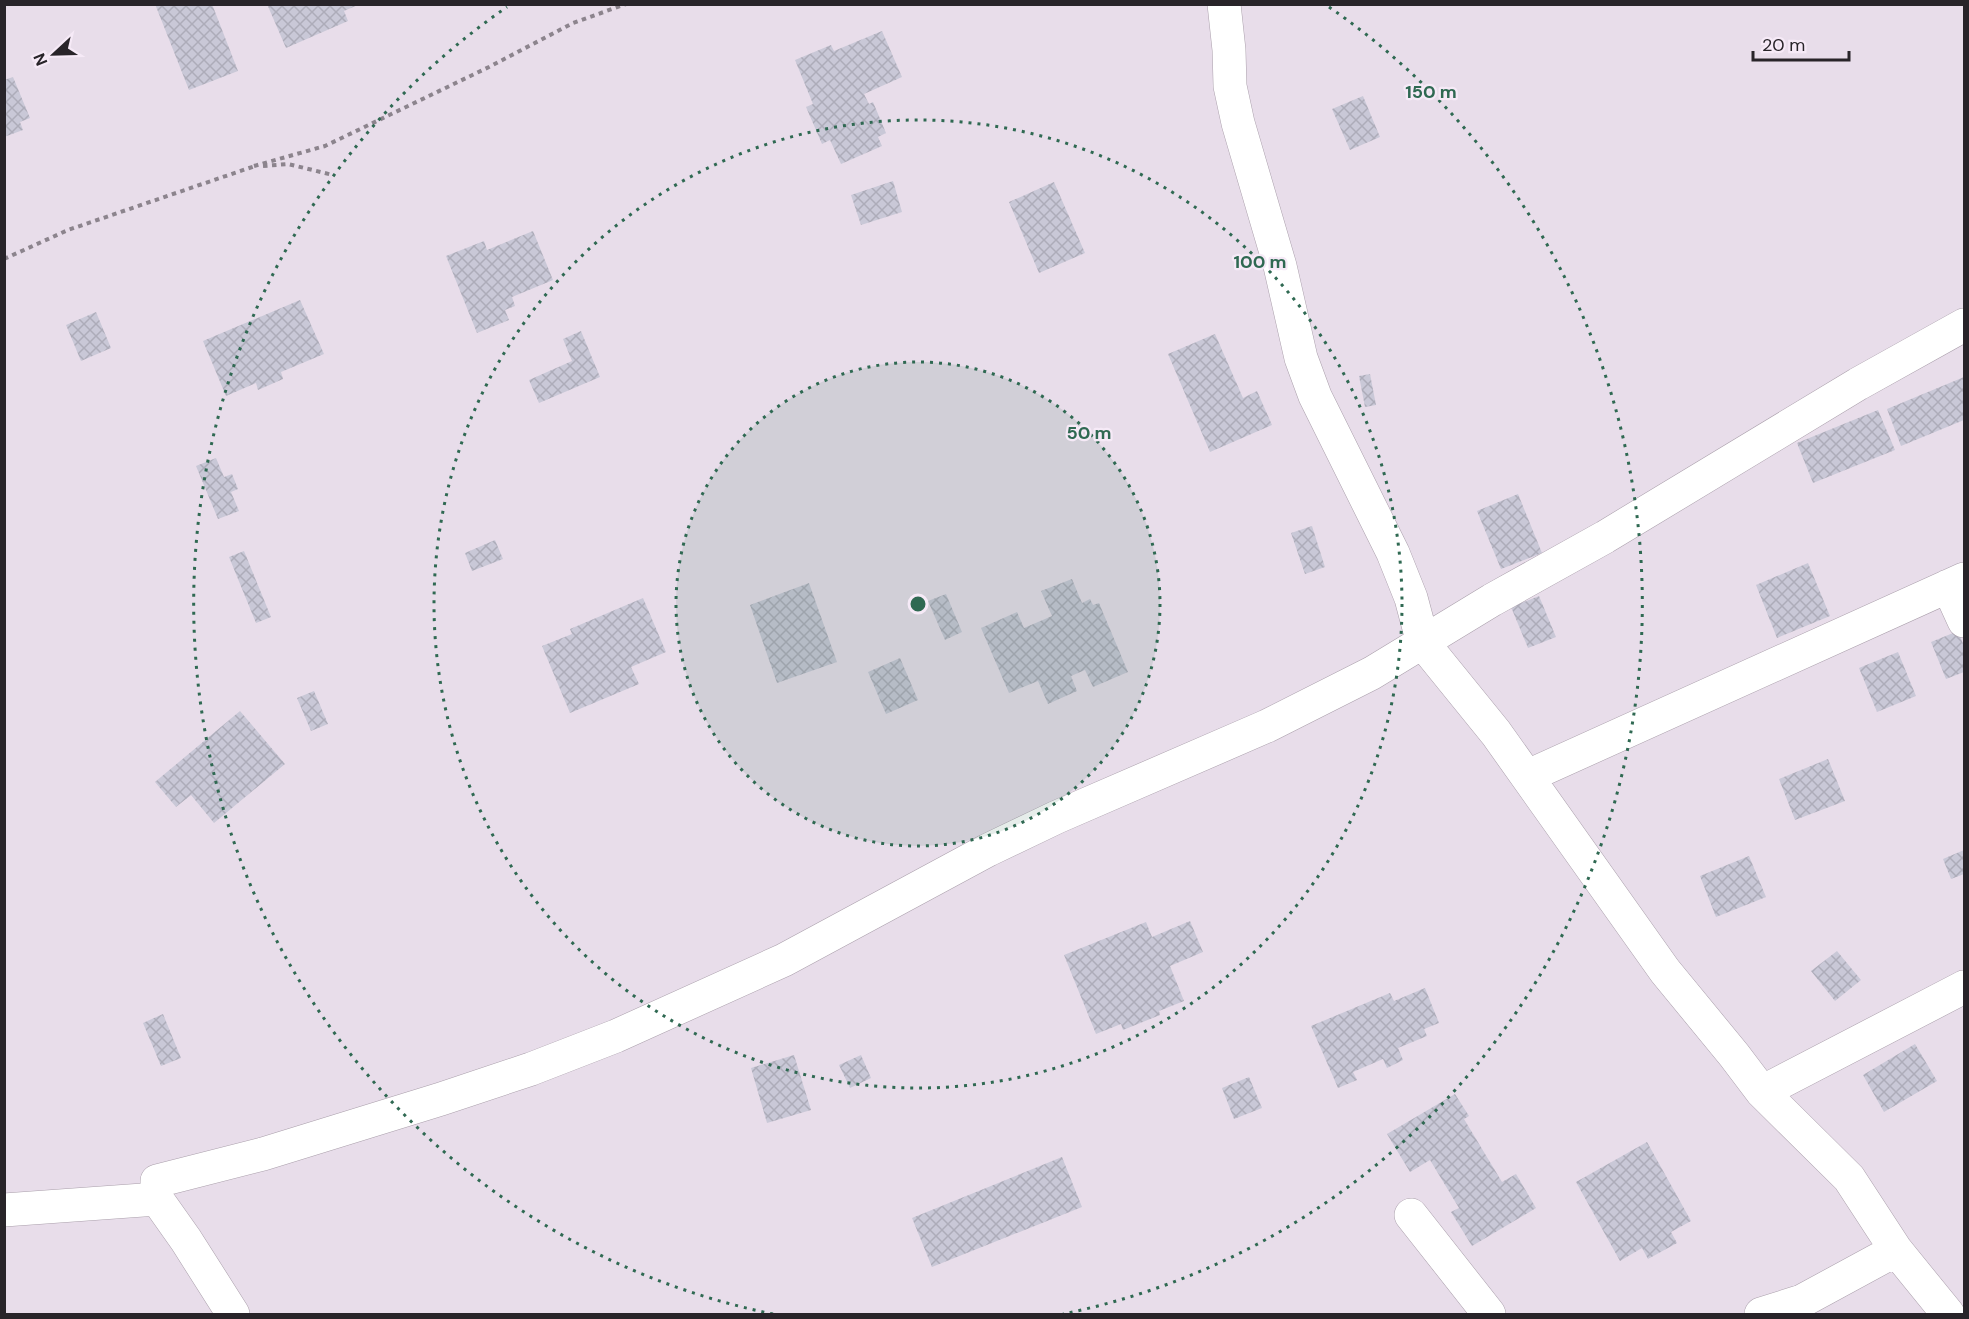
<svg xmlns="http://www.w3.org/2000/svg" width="1969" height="1319" viewBox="0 0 1969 1319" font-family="'DM Sans',sans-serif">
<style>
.building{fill:url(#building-cross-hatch)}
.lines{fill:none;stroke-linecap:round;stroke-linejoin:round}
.minor-casing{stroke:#aa9fab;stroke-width:34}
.path{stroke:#8c848d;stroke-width:4;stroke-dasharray:4.5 4.5;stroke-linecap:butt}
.minor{stroke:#fff;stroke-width:33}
.ring{fill:none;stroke:#2f6952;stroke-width:3;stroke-dasharray:3 6}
.centre{fill:#2f6952;stroke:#f6eaf7;stroke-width:3}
.ring-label{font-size:18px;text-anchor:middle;font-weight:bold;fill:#2f6952;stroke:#f6eaf7;stroke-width:4.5;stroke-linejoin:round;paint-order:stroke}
</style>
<defs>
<pattern id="building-cross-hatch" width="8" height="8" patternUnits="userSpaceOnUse" patternTransform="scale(1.5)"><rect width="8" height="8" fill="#c9c8d7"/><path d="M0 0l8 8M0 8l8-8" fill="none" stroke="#adacb9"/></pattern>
</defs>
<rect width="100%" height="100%" fill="#e8ddea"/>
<path class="building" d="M 155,4 L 212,4 L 238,71 L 189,90 Z
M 267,4 L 360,4 L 344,11 L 348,21 L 286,48 Z
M 882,31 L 902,77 L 864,94 L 869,104 L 873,102 L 886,133 L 878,137 L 882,146 L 841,164 L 830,140 L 822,144 L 806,107 L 813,104 L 795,60 L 831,45 L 834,51 Z
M 13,77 L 30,118 L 20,122 L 23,130 L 4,137 L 4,80 Z
M 1363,96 L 1380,137 L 1350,150 L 1332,109 Z
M 893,181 L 902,212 L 861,225 L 851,195 Z
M 1054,182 L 1085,253 L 1039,273 L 1009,202 Z
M 533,231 L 553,280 L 512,297 L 515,306 L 505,310 L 509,320 L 477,333 L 446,256 L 484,241 L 487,250 Z
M 300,300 L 324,354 L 281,372 L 283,379 L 258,390 L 256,383 L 226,396 L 203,341 Z
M 96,312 L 111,348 L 81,361 L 66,325 Z
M 581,331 L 600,377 L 539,403 L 529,380 L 572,361 L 563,339 Z
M 1215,334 L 1243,398 L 1257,391 L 1272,425 L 1210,452 L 1168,354 Z
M 1370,374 L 1376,405 L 1365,407 L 1359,376 Z
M 1964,377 L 1964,420 L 1901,446 L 1887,409 Z
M 1878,410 L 1895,450 L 1813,483 L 1797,443 Z
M 216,458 L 224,477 L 232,474 L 238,489 L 231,492 L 239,511 L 218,519 L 196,466 Z
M 1518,494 L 1542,553 L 1501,569 L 1477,511 Z
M 1312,526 L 1325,567 L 1305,574 L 1291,533 Z
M 495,540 L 503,559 L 472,571 L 465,553 Z
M 244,551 L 271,617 L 256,623 L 229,557 Z
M 1808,563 L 1830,616 L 1777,638 L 1756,585 Z
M 1072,579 L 1082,603 L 1090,599 L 1093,605 L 1099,603 L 1128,672 L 1093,687 L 1085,670 L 1071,676 L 1077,691 L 1048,704 L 1038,681 L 1009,693 L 981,628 L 1017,612 L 1024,628 L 1052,616 L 1041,591 Z
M 809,583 L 837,662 L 777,683 L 750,605 Z
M 946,594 L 962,632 L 945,640 L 928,601 Z
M 1539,596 L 1556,637 L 1528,648 L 1511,607 Z
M 643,598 L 666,652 L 631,667 L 639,684 L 570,713 L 542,646 L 572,634 L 570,629 Z
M 1958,631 L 1964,646 L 1964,672 L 1946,679 L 1931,642 Z
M 1898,652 L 1916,696 L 1877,712 L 1859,668 Z
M 900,658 L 918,700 L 886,714 L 868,672 Z
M 314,691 L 328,724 L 311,731 L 297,698 Z
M 240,711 L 285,764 L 214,823 L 191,795 L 176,807 L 155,782 Z
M 1828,759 L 1845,801 L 1795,820 L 1779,779 Z
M 1964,850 L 1964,874 L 1951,879 L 1943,859 Z
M 1749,856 L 1766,897 L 1716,917 L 1700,876 Z
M 1190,921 L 1203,952 L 1170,966 L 1184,1001 L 1159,1011 L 1160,1015 L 1123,1030 L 1121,1024 L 1096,1034 L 1064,955 L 1146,922 L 1152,937 Z
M 1837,951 L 1861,980 L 1835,1001 L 1811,971 Z
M 1425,988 L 1439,1023 L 1424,1029 L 1427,1036 L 1398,1048 L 1403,1060 L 1387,1068 L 1383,1059 L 1353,1072 L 1357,1080 L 1338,1088 L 1311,1026 L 1390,993 L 1394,1001 Z
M 163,1014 L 181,1058 L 161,1066 L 143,1023 Z
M 1915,1044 L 1937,1081 L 1884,1112 L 1863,1075 Z
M 794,1055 L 811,1110 L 767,1123 L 751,1068 Z
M 861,1055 L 871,1078 L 850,1088 L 839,1065 Z
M 1249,1077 L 1262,1108 L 1234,1119 L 1222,1088 Z
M 1455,1094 L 1469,1116 L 1464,1119 L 1502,1182 L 1516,1174 L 1536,1208 L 1472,1246 L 1451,1212 L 1459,1208 L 1430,1160 L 1410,1172 L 1387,1134 Z
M 1647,1142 L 1691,1221 L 1671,1232 L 1677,1243 L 1648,1259 L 1642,1248 L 1620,1261 L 1576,1182 Z
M 1062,1157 L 1082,1207 L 932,1267 L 912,1218 Z"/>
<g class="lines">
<defs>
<path id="minor" d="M 1224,4 L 1229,50 L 1230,86 L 1238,123 L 1280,266 L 1301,358 L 1315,396 L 1393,553 L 1411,598 L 1423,643 L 1496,733 L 1665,971 L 1734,1055 L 1762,1092 L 1849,1178 L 1896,1250 L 1948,1314
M 1948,586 L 1964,621
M 1528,776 L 1964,579
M 1762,1092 L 1964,987
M 157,1199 L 186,1240 L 233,1314
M 4,1210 L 157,1199 L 157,1181 L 263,1154 L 441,1099 L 531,1069 L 616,1036 L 784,960 L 988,850 L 1057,817 L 1267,726 L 1372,673 L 1492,600 L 1605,537 L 1858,384 L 1964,325
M 1411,1215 L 1489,1314
M 1761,1314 L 1802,1301 L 1896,1250"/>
</defs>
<use href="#minor" class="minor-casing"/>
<path class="path" d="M 254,166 L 325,146 L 489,67 L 573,23 L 626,4
M 263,166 L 288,164 L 333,175
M 4,259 L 68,230 L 255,166"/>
<use href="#minor" class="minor"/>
</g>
<circle cx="918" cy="604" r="242" fill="#2f6952" fill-opacity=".12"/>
<g class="ring">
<circle cx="918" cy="604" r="242"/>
<circle cx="918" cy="604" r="484"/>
<path d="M773 1314A725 725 0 0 1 507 7M1329 7A725 725 0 0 1 1063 1314"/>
</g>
<circle cx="918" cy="604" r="9" class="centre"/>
<g class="ring-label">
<text x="1431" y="98">150 m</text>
<text x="1260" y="268">100 m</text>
<text x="1089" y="439">50 m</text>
</g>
<rect width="1969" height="1319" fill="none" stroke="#282429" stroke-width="12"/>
<g transform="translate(54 54) rotate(248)" stroke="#f6eaf7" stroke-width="4.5" paint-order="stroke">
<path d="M0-4.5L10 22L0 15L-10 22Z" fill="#282429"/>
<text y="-9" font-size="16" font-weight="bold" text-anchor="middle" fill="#282429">N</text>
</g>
<path d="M1753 51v9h96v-9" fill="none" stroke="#282429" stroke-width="3"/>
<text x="1762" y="51" font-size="18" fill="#282429" stroke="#f6eaf7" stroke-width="4.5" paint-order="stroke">20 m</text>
</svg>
